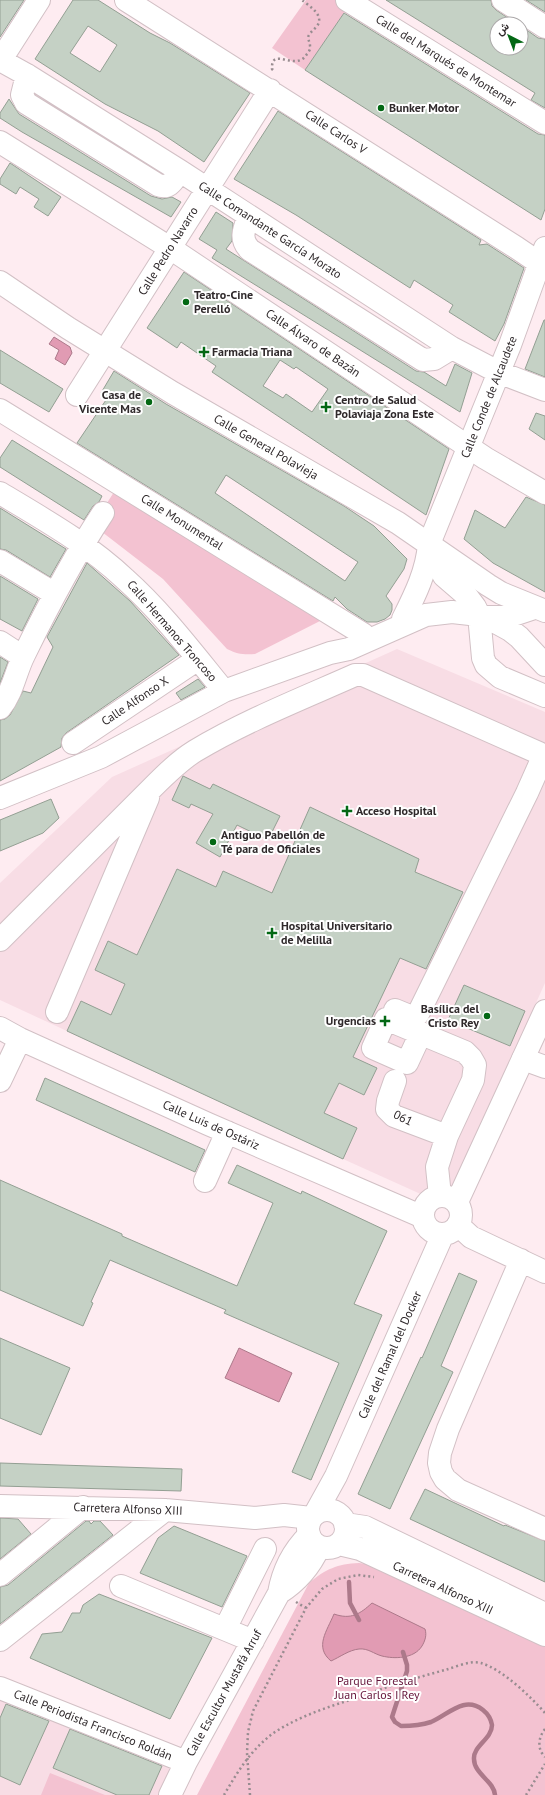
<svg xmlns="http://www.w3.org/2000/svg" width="545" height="1795" viewBox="0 0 545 1795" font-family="'PT Sans',Vazirmatn,sans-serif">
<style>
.built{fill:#f8dde5}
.green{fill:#f3c2d1}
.water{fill:#e19bb3;stroke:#ac798a}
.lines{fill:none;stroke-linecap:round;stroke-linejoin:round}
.stream{stroke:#ac798a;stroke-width:4.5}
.building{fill:#c5d1c5;stroke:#939f93;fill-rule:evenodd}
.minor-casing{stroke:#d2c0c5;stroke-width:24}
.major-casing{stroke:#d2c0c5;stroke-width:24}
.path{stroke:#988c90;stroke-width:2.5;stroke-dasharray:2 3;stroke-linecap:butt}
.minor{stroke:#fff;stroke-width:22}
.major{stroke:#fff;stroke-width:22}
.poi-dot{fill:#036814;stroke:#fff;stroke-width:1.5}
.labels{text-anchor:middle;stroke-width:4;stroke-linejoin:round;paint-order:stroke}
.street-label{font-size:12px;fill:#2f292b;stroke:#fff}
.poi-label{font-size:12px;font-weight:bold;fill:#2f292b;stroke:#fff;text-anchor:start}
.park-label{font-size:12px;fill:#641339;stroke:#fff}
</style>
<rect width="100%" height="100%" fill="#feecf1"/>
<path class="built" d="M 397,649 L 545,712 L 545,983 L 445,1205 L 343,1159 L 0,1000 L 0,883 L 112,777 Z
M 0,1696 L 173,1768 L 161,1795 L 0,1795 Z"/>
<path class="green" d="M 306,0 L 340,0 L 348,7 L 305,70 L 272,48 Z
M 114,492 L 320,621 L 255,654 C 244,655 237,654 227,649 L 163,579 L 93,525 Z
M 359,1563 L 366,1564 L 545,1645 L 545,1795 L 197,1795 L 309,1583 C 326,1569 337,1564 359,1563 Z
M 50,1773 L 105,1795 L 41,1795 Z"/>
<path class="water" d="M 54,337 L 70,347 L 72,353 L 65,365 L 55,359 L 59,350 L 49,344 Z
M 239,1348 L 292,1373 L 279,1402 L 225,1378 Z
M 372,1603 L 425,1629 C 427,1635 425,1641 422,1646 C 414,1659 394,1659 382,1656 C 374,1654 368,1648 359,1649 C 349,1650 340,1657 331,1661 C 314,1647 327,1631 334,1614 C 351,1620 360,1614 372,1603 Z"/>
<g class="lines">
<path class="stream" d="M 349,1582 L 350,1603 L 359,1620
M 403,1652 L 407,1665 L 407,1671 L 392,1717 L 395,1722 L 401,1726 C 410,1726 422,1725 431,1722 C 448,1715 464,1695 483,1710 C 488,1714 491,1719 492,1725 C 492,1739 473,1746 474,1759 C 474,1774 494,1781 495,1795"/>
</g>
<path class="building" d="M 0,0 L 24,0 L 0,37 Z
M 73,0 L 98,0 L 150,33 L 170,43 L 250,93 L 204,162 L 158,131 L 105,104 L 35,59 ZM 88,26 L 117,45 L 100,72 L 70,53 Z
M 386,0 L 491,0 L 492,6 L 496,10 L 517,24 L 497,24 L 497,48 L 521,48 L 521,26 L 538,38 L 545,39 L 545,108 L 531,100 L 535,93 Z
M 526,0 L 545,0 L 545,12 Z
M 344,13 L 538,134 L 545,135 L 545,209 L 541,220 L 305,70 Z
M 9,99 L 19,114 L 151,196 L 162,199 L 172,197 L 181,202 L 171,217 L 22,132 L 0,118 L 0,113 Z
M 278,111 L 481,240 L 479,245 L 487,244 L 524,268 L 504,324 L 495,341 L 449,312 L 453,305 L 414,280 L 410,288 L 296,215 L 234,179 Z
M 10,163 L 61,197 L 48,216 L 34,207 L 39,199 L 20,187 L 16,194 L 0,184 L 0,179 Z
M 216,212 L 233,223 L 232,241 L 226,249 L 416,371 L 424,372 L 446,386 L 455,364 L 472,373 L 460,412 L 212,258 L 217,250 L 199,239 Z
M 184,272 L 449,449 L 426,515 L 212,372 L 216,366 L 181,342 L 177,348 L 147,328 ZM 280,360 L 294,369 L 296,367 L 328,389 L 312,412 L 286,394 L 283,398 L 263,386 Z
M 544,320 L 545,320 L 545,377 L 525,369 Z
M 0,350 L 63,389 L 49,412 L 0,383 Z
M 114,371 L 166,404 L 344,506 L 374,526 L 407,559 L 404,569 L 386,596 L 392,604 L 392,610 L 390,615 L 385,619 L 377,622 L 367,622 L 347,609 L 335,597 L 333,601 L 77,443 L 108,397 L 101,393 ZM 226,475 L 358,562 L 345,581 L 215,493 Z
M 536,413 L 545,416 L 545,440 L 529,429 Z
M 12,440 L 102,496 L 99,502 L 93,506 L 84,520 L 0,467 L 0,458 Z
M 526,497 L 545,505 L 545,592 L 493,563 L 464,539 L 475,510 L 505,528 Z
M 0,508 L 66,549 L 50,577 L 6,550 L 0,549 Z
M 87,563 L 130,601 L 179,655 L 66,733 L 62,738 L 61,747 L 0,781 L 0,720 L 5,719 L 10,715 L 23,691 L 31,693 L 53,647 L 47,637 Z
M 0,576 L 38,599 L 22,631 L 0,619 Z
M 0,657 L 8,662 L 0,683 Z
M 198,679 L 205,687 L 181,700 L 176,693 Z
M 183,776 L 210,789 L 213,784 L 280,816 L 268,840 L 237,825 L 220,857 L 196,843 L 213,814 L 191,804 L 189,808 L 172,800 Z
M 51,799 L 59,818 L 43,833 L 0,851 L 0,820 Z
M 310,807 L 419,859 L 415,872 L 463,892 L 426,969 L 400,958 L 353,1057 L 377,1068 L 364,1095 L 339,1083 L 324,1113 L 357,1128 L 343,1159 L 67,1031 L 81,1001 L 111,1015 L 125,984 L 95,970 L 108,941 L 137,955 L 177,869 L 216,887 L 223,871 L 272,893 Z
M 464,985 L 525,1011 L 510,1046 L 448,1020 Z
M 45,1078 L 205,1150 L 195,1172 L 36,1100 Z
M 237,1165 L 301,1194 L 302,1191 L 387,1231 L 354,1304 L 382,1315 L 311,1480 L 292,1472 L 339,1363 L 224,1313 L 226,1310 L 110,1260 L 91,1302 L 93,1303 L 83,1326 L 0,1290 L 0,1180 L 122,1234 L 122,1236 L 237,1286 L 273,1203 L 228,1183 Z
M 459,1273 L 477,1281 L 441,1366 L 453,1372 L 390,1509 L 358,1494 L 421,1357 L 422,1358 Z
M 0,1338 L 70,1368 L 41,1435 L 0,1418 Z
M 0,1463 L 182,1469 L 181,1491 L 0,1486 Z
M 425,1489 L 504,1526 L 505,1525 L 545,1541 L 545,1582 L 410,1519 Z
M 0,1518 L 18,1519 L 31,1534 L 0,1559 Z
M 86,1521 L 89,1521 L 91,1524 L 94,1521 L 100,1521 L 113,1535 L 0,1624 L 0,1587 L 8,1585 Z
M 174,1526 L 247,1556 L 222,1607 L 140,1573 L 158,1538 Z
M 99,1594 L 212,1638 L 170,1719 L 30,1658 L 42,1634 L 62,1632 L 72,1613 L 80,1613 L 83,1605 Z
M 6,1704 L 49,1721 L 20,1785 L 0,1776 L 0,1718 Z
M 70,1729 L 162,1766 L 149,1795 L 117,1795 L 53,1768 Z"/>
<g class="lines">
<defs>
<path id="minor" d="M 126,0 L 517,248 L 545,267
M 347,0 L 545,123
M 503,0 L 545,27
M 0,60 L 27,75 L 180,171 L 452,348 L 498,372 L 545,390
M 0,61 L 39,0
M 27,75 L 22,95 L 26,103 L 158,185 C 170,190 174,179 180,171
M 249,216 C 244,229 239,239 250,250 L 423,360 L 434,359 L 452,348
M 545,248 L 510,345 L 429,544 L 437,564 L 444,576 L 466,595 L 475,607 L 479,615 L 483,658 L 486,665 L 500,677 L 545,696
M 77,395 L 270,90
M 0,410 L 363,634
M 0,493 C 43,519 88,544 125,579 C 162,612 192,652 224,691
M 0,561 L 55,594
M 484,617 L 507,617 L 534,608
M 0,642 L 23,657
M 0,708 C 13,692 15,673 24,655 C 48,606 73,558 103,513
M 73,743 L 198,659
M 0,798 L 101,757 L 224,691 L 330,653 L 349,649 L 426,615 L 452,612 L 479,615 L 488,618 L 510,630 L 519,637 L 545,665
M 0,940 L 153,787 C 166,774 179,761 195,751 C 245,721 301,699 355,675 L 363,675 L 539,753 L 543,757 L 527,793 L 418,1014 L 412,1017 L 395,1010
M 57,1012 L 148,798
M 0,1028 L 20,1039 L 208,1124 L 423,1217
M 421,1033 L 407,1063 L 373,1048 L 386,1019 L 465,1052 L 471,1058 L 475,1065 L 473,1080 L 447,1136 L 437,1167 L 440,1196
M 523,1059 L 545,1067
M 0,1081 L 20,1039
M 395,1081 L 388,1101 L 387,1109 L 394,1116 L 447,1136
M 205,1181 L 227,1132
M 458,1225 L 471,1237 L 545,1272
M 521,1260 L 448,1429 L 440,1453 L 439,1463 L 441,1472 L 445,1479 L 458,1490 L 545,1529
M 0,1506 L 165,1510 L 255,1518 L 284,1515 L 311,1518
M 0,1575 L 83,1507
M 121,1586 L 253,1641
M 279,1593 C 298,1581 310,1567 319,1547
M 225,1629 L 265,1549
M 0,1640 L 165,1510
M 0,1688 L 186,1762
M 170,1795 L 186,1762 L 279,1593 C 283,1570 292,1552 309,1535"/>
<path id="major" d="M 0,142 L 170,248 L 485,458 L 545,493
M 0,282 L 68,328 L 173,393 L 398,523 L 488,585 L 501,593 L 545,611
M 403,619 C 415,595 427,571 429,544
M423 1215a19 19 0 1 1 38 0a19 19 0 1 1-38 0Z
M 457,1202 L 545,1011
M308 1529a19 19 0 1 1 38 0a19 19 0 1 1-38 0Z
M 315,1514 L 336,1476 L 443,1234
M 345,1524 L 365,1527 L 545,1614
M 339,1544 L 360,1549 L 545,1635"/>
</defs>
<use href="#minor" class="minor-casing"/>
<use href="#major" class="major-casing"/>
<path class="path" d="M 273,70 L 272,69 C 271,45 296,73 307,54 C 309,52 311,48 310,46 C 310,42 308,40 308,37 C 310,32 314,30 317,26 C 325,15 309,6 302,0
M 296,1602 L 306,1608
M 545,1729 C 538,1738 537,1749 545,1757
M 224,1795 C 238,1771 252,1748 275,1732 C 300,1716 328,1707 356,1698 C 386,1687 415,1678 445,1670 C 456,1667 470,1660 481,1663 C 502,1669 531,1697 545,1713
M 250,1795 L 247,1753 L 248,1732 L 253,1711 L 306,1608 L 322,1589 L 338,1579 L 358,1575 L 374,1577
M 526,1795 L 545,1764"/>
<use href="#minor" class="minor"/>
<use href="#major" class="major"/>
</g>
<g class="poi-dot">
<circle cx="381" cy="108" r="4"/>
<circle cx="186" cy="302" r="4"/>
<path d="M202 346h4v4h4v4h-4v4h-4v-4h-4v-4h4z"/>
<circle cx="149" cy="402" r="4"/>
<path d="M324 401h4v4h4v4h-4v4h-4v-4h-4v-4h4z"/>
<path d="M345 805h4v4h4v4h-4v4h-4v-4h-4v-4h4z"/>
<circle cx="213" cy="842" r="4"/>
<path d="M270 927h4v4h4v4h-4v4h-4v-4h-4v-4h4z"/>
<circle cx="487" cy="1016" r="4"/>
<path d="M383 1015h4v4h4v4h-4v4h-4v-4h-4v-4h4z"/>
</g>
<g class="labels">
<g class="street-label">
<text transform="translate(446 61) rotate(32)" y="4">Calle del Marqués de Montemar</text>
<text transform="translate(336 132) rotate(33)" y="4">Calle Carlos V</text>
<text transform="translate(270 230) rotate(33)" y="4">Calle Comandante García Morato</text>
<text transform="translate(168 251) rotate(-58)" y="4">Calle Pedro Navarro</text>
<text transform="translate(313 343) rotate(34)" y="4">Calle Álvaro de Bazán</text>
<text transform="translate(489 397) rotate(-68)" y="4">Calle Conde de Alcaudete</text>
<text transform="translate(266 447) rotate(30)" y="4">Calle General Polavieja</text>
<text transform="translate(182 522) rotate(32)" y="4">Calle Monumental</text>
<text transform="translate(172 631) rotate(49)" y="4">Calle Hermanos Troncoso</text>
<text transform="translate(135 701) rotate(-34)" y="4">Calle Alfonso X</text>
<text transform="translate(403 1118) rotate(26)" y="4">061</text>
<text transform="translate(211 1125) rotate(24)" y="4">Calle Luis de Ostáriz</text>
<text transform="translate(390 1355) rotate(-66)" y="4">Calle del Ramal del Docker</text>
<text transform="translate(128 1509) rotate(2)" y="4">Carretera Alfonso XIII</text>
<text transform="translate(443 1588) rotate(25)" y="4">Carretera Alfonso XIII</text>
<text transform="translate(224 1693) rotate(-61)" y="4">Calle Escultor Mustafá Arruf</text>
<text transform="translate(93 1725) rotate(22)" y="4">Calle Periodista Francisco Roldán</text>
</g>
<g class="poi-label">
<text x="389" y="112">Bunker Motor</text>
<text x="194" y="299">Teatro-Cine<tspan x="194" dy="14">Perelló</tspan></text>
<text x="212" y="356">Farmacia Triana</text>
<text x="141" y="399" text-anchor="end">Casa de<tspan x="141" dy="14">Vicente Mas</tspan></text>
<text x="335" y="404">Centro de Salud<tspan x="335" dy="14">Polaviaja Zona Este</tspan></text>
<text x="356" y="815">Acceso Hospital</text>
<text x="221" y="839">Antiguo Pabellón de<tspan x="221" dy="14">Té para de Oficiales</tspan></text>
<text x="281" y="930">Hospital Universitario<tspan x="281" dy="14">de Melilla</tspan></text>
<text x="479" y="1013" text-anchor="end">Basílica del<tspan x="479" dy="14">Cristo Rey</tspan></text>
<text x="376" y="1025" text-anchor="end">Urgencias</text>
</g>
<g class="park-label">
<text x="377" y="1685">Parque Forestal<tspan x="377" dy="14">Juan Carlos I Rey</tspan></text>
</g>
</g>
<g transform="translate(509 36) rotate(318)"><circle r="19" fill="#ffffff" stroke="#aca9aa"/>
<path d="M0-3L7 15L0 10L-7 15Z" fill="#036814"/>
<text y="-6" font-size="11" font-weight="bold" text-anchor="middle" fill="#2f292b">ش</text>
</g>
</svg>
